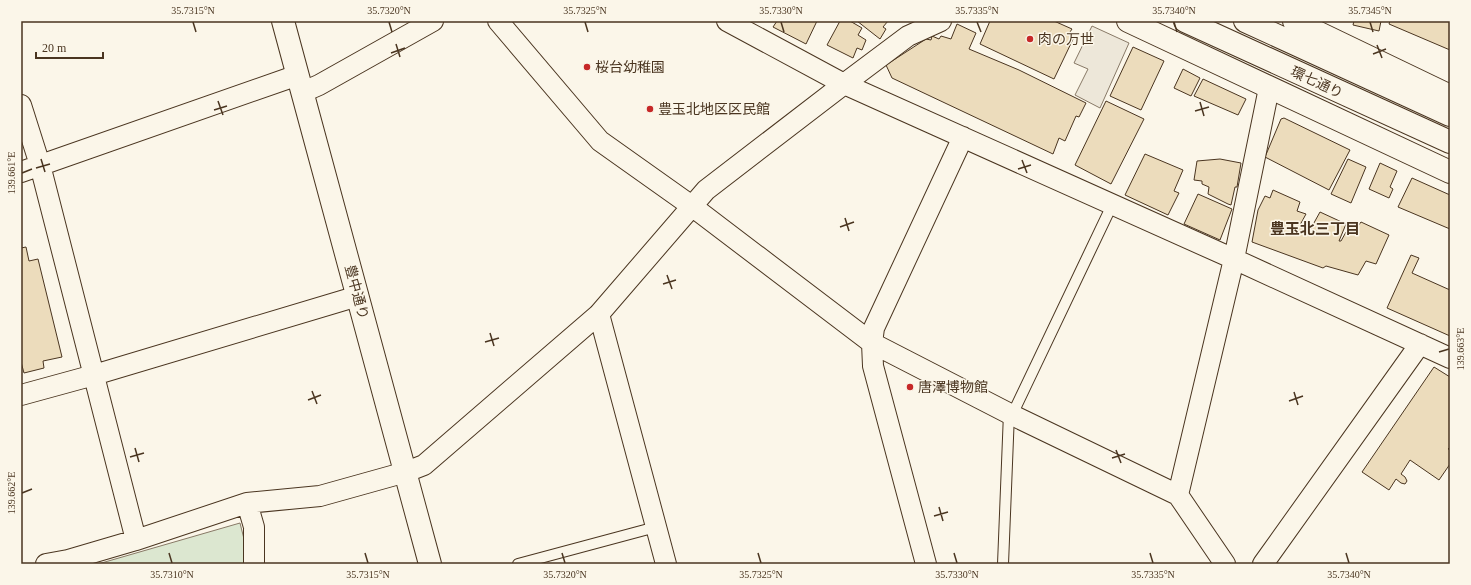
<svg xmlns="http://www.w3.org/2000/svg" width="1471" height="585" viewBox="0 0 1471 585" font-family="'Times New Roman','Noto Sans JP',serif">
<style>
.green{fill:#dce7d0;stroke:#887966}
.parking{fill:#ede7d9;stroke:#887966}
.building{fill:#ecdcbc;stroke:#4a3520}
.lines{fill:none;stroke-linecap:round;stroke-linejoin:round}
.service-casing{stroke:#4a3520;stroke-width:12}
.minor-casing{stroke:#4a3520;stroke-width:22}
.tertiary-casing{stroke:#4a3520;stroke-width:24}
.primary-casing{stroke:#4a3520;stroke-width:24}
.service{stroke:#fbf6e9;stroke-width:10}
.minor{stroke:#fbf6e9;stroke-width:20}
.tertiary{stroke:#fbf6e9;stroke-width:22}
.primary{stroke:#fbf6e9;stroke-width:22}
.ticks{fill:none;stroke:#4a3520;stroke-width:1.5}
.poi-dot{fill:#c62828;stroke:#fbf6e9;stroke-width:1.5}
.labels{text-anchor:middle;stroke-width:3;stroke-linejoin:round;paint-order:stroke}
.poi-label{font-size:14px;fill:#4a3520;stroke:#fbf6e9;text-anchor:start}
.street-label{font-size:14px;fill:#4a3520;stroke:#fbf6e9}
.neighbourhood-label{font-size:15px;font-weight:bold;fill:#4a3520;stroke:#fbf6e9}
.neatline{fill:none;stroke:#4a3520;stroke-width:1.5}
.ticks-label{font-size:10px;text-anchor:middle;fill:#4a3520}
</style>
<rect width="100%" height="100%" fill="#fbf6e9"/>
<path class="green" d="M 240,523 L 247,551 L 246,564 L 98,564 Z"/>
<path class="parking" d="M 1092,26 L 1129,43 L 1100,108 L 1075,95 L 1088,69 L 1074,63 Z"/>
<path class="building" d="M 777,21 L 817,21 L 806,44 L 773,27 Z
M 840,21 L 850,21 L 862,28 L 858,35 L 866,40 L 862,50 L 857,48 L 853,58 L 827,45 Z
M 857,21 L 888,21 L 883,27 L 886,29 L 880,39 Z
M 990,21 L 1054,21 L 1072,29 L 1070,32 L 1075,35 L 1054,79 L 980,44 Z
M 1354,21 L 1381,21 L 1379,31 L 1353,25 Z
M 1390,21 L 1450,21 L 1450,50 L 1389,24 Z
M 957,24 L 976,33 L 969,49 L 1019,70 L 1086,103 L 1079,117 L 1076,116 L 1065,141 L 1059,138 L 1053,154 L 892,78 L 886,65 L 926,39 L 931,40 L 932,36 L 939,39 L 941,36 L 951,39 Z
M 1133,47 L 1164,61 L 1141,110 L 1110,96 Z
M 1183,69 L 1200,78 L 1191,96 L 1174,88 Z
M 1203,79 L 1246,99 L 1238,115 L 1194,96 Z
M 1106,101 L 1144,119 L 1111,184 L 1075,165 Z
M 1284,118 L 1350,150 L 1329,190 L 1265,157 L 1281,119 Z
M 1145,154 L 1183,170 L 1174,191 L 1179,193 L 1168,215 L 1125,195 Z
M 1220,159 L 1241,163 L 1237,187 L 1235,187 L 1231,205 L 1228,204 L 1208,194 L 1209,187 L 1202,184 L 1202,181 L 1194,180 L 1197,161 Z
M 1348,159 L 1366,167 L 1351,203 L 1331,194 Z
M 1380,163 L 1397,171 L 1390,187 L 1393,189 L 1389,198 L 1369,189 Z
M 1412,178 L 1450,195 L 1450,229 L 1398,207 Z
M 1273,190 L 1300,202 L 1297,211 L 1306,214 L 1300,225 L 1310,230 L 1320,212 L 1346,224 L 1339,241 L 1341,241 L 1346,232 L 1352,234 L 1361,222 L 1389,235 L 1376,264 L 1366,261 L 1358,275 L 1326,266 L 1323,268 L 1252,242 L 1258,210 L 1265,196 L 1270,198 Z
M 1198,194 L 1232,209 L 1220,240 L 1184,224 Z
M 26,247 L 29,261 L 38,259 L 62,357 L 43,361 L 44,368 L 24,373 L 21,362 L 21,248 Z
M 1411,255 L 1419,258 L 1412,273 L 1450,290 L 1450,336 L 1387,308 Z
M 1434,367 L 1450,377 L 1450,447 L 1448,449 L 1450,450 L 1450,464 L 1439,480 L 1410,460 L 1401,474 L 1405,477 L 1407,481 L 1405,484 L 1401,483 L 1396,479 L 1389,490 L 1362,472 Z"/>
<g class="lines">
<defs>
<path id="service" d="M 1012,415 L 1113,203
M 518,564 L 656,527
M 1003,564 L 1009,413"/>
<path id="minor" d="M 498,21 L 600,141 L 693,207 L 872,343 L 1012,415 L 1178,495 L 1225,564
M 727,21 L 844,84 L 1234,259 L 1450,358
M 303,92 L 319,85 L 433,21
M 21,105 L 40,165 L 136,540
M 21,172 L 298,75
M 599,314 L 666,564
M 21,395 L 94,375 L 358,296
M 1178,495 L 1234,259 L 1269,88
M 247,503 L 254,527 L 254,564
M 46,564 L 68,560 L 136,540 L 247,503 L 320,496 L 406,472 L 424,465 L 599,314 L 706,190 L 844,84 L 908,36 L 941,21
M 926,564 L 873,366 L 872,343 L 874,328 L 963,137
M 1263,564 L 1420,344"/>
<path id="tertiary" d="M 283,21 L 430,564"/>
<path id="primary" d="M 1128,21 L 1450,172
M 1185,21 L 1450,142
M 1245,21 L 1450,115
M 1294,21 L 1450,96"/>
</defs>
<use href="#service" class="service-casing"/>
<use href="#minor" class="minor-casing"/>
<use href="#tertiary" class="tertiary-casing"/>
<use href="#primary" class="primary-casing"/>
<use href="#service" class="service"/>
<use href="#minor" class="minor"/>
<use href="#tertiary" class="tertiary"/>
<use href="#primary" class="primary"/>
</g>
<path class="ticks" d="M 193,22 L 196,32M 389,22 L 392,32M 585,22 L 588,32M 781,22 L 784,32M 977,22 L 981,32M 1174,22 L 1177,32M 1370,22 L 1373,32M 396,44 L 400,57M 1377,45 L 1382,58M 391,53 L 405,48M 1373,54 L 1386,49M 218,101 L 223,115M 1200,102 L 1204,116M 214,110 L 227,106M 1195,111 L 1209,107M 41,159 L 45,172M 1022,160 L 1027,173M 36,168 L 50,164M 1018,169 L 1031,165M 22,173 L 32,169M 845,218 L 849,231M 840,227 L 854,222M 667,275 L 672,289M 663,284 L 676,280M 490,333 L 494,346M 485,342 L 499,338M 1439,352 L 1449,349M 312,391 L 317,404M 1294,392 L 1298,405M 308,400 L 321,395M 1289,401 L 1303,396M 135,448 L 139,462M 1116,450 L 1121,463M 130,457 L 144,453M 1112,458 L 1125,454M 22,493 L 32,489M 939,507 L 943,521M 934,516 L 948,512M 169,553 L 172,563M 365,553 L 368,563M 562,553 L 565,563M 758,553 L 761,563M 954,553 L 957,563M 1150,553 L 1153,563M 1346,553 L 1349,563"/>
<g class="poi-dot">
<circle cx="1030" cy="39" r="4"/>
<circle cx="587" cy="67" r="4"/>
<circle cx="650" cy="109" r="4"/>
<circle cx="910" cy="387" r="4"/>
</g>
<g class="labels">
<g class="poi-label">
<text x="1038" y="44">肉の万世</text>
<text x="595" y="72">桜台幼稚園</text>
<text x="658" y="114">豊玉北地区区民館</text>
<text x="918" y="392">唐澤博物館</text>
</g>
<g class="street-label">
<text transform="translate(1317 82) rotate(25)" y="5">環七通り</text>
<text transform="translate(357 292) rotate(75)" y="5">豊中通り</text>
</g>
<g class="neighbourhood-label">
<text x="1315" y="234">豊玉北三丁目</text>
</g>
</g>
<rect width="1471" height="585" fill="none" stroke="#fbf6e9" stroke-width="44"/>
<path d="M36 52v6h67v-6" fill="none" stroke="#4a3520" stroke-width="2"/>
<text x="42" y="52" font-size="12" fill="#4a3520" stroke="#fbf6e9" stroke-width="3" paint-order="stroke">20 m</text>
<rect x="22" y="22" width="1427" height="541" class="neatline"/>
<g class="ticks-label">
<text x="193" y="14">35.7315°N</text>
<text x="389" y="14">35.7320°N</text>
<text x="585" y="14">35.7325°N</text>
<text x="781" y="14">35.7330°N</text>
<text x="977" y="14">35.7335°N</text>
<text x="1174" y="14">35.7340°N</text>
<text x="1370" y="14">35.7345°N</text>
<text transform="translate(11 173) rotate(-90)" y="4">139.661°E</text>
<text transform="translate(1460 349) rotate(-90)" y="4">139.663°E</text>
<text transform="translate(11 493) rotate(-90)" y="4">139.662°E</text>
<text x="172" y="578">35.7310°N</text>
<text x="368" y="578">35.7315°N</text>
<text x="565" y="578">35.7320°N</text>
<text x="761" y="578">35.7325°N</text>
<text x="957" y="578">35.7330°N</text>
<text x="1153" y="578">35.7335°N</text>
<text x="1349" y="578">35.7340°N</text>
</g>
</svg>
